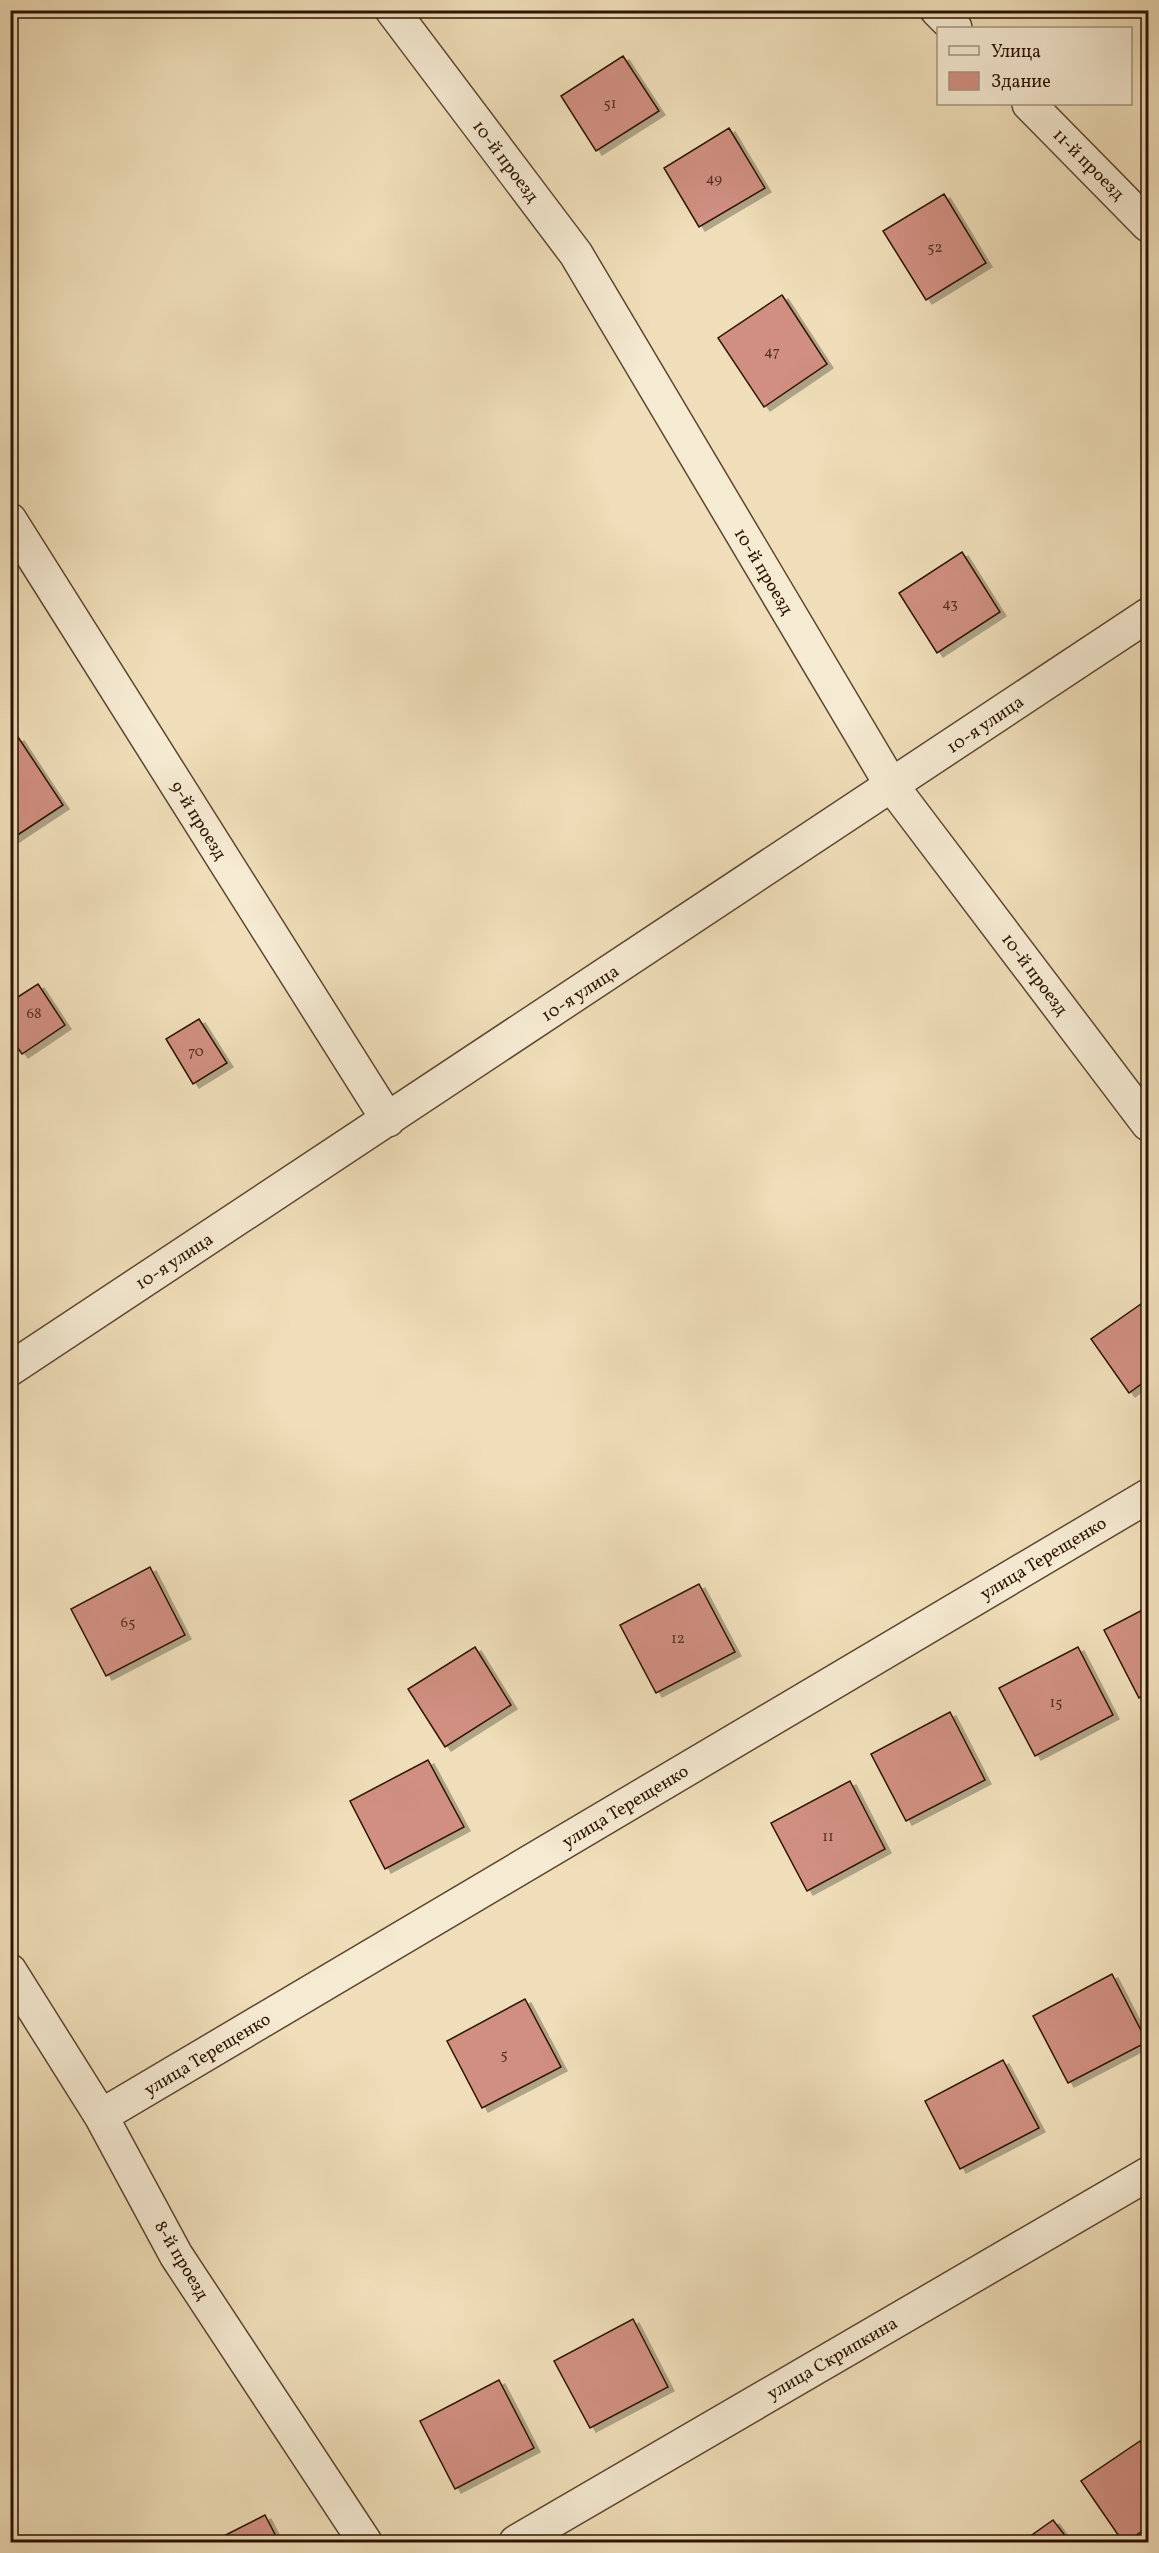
<svg xmlns="http://www.w3.org/2000/svg" width="1159" height="2553" viewBox="0 0 1159 2553" font-family="Vollkorn,serif">
<style>
.building{fill:#d08f81;stroke:#2d1303;stroke-width:1.5;filter:url(#shadow)}
.lines{fill:none;stroke-linecap:round;stroke-linejoin:round}
.street-casing{stroke:#5e4630;stroke-width:36}
.street{stroke:#f5ead2;stroke-width:33}
.labels{text-anchor:middle;stroke-width:4.5;stroke-linejoin:round;paint-order:stroke}
.number-label{font-size:15px;fill:#563222}
.street-label{font-size:18px;fill:#2d1303;stroke:#f5ead2}
</style>
<defs>
<filter id="shadow"><feDropShadow dx="6" dy="4" stdDeviation="0" flood-color="#0004"/></filter>
</defs>
<rect width="100%" height="100%" fill="#efdeb9"/>
<filter id="stains"><feTurbulence type="fractalNoise" baseFrequency=".00333" numOctaves="4"/><feColorMatrix values="0 0 0 0 .2 0 0 0 0 .09 0 0 0 0 .02 0 0 0 .5 -.17"/></filter>
<radialGradient id="worn" r=".72"><stop offset=".6" stop-color="#630" stop-opacity="0"/><stop offset="1" stop-color="#630" stop-opacity=".3"/></radialGradient>
<path class="building" d="M 623,56 L 659,111 L 596,151 L 561,96 Z
M 729,128 L 765,188 L 699,227 L 664,168 Z
M 944,194 L 986,263 L 926,300 L 883,231 Z
M 782,295 L 827,364 L 764,407 L 718,338 Z
M 962,552 L 1000,612 L 937,653 L 899,593 Z
M 18,737 L 63,805 L 10,840 L 10,742 Z
M 38,984 L 65,1025 L 22,1054 L 10,1037 L 10,1002 Z
M 199,1019 L 227,1063 L 193,1084 L 166,1039 Z
M 1141,1304 L 1148,1315 L 1148,1379 L 1129,1393 L 1091,1339 Z
M 150,1567 L 185,1635 L 106,1676 L 71,1609 Z
M 699,1584 L 735,1652 L 656,1693 L 620,1625 Z
M 1148,1607 L 1148,1693 L 1139,1698 L 1104,1630 Z
M 475,1647 L 511,1705 L 445,1747 L 408,1689 Z
M 1078,1647 L 1113,1715 L 1035,1756 L 999,1688 Z
M 950,1712 L 985,1780 L 906,1821 L 871,1754 Z
M 428,1760 L 464,1827 L 385,1869 L 350,1801 Z
M 850,1781 L 885,1849 L 807,1891 L 771,1823 Z
M 1112,1974 L 1147,2042 L 1068,2083 L 1033,2016 Z
M 525,1999 L 561,2067 L 482,2108 L 447,2041 Z
M 1003,2060 L 1039,2128 L 960,2169 L 925,2101 Z
M 633,2319 L 668,2387 L 590,2428 L 554,2361 Z
M 499,2380 L 534,2448 L 455,2489 L 420,2421 Z
M 1140,2441 L 1148,2454 L 1148,2527 L 1126,2542 L 1123,2542 L 1081,2481 Z
M 265,2515 L 279,2542 L 212,2542 Z
M 1053,2520 L 1070,2542 L 1022,2542 Z"/>
<g class="lines">
<defs>
<path id="street" d="M 392,10 L 576,254 L 892,786 L 1148,1124
M 937,10 L 955,28
M 1029,104 L 1148,225
M 10,520 L 388,1120
M 10,1369 L 1148,615
M 10,1971 L 101,2116 L 176,2255 L 365,2542
M 101,2116 L 1148,1496
M 516,2542 L 1148,2174"/>
</defs>
<use href="#street" class="street-casing"/>
<use href="#street" class="street"/>
</g>
<g class="labels">
<g class="number-label">
<text x="610" y="108">51</text>
<text x="714" y="183">49</text>
<text x="935" y="252">52</text>
<text x="772" y="356">47</text>
<text x="950" y="608">43</text>
<text x="34" y="1018">68</text>
<text x="196" y="1056">70</text>
<text x="128" y="1627">65</text>
<text x="678" y="1643">12</text>
<text x="1056" y="1707">15</text>
<text x="828" y="1841">11</text>
<text x="504" y="2059">5</text>
</g>
<g class="street-label">
<text transform="translate(506 161) rotate(53)" y="6">10-й проезд</text>
<text transform="translate(1089 164) rotate(45)" y="6">11-й проезд</text>
<text transform="translate(764 571) rotate(59)" y="6">10-й проезд</text>
<text transform="translate(985 724) rotate(-34)" y="6">10-я улица</text>
<text transform="translate(199 820) rotate(58)" y="6">9-й проезд</text>
<text transform="translate(1035 974) rotate(53)" y="6">10-й проезд</text>
<text transform="translate(580 993) rotate(-33)" y="6">10-я улица</text>
<text transform="translate(174 1261) rotate(-33)" y="6">10-я улица</text>
<text transform="translate(1043 1558) rotate(-31)" y="6">улица Терещенко</text>
<text transform="translate(625 1806) rotate(-31)" y="6">улица Терещенко</text>
<text transform="translate(207 2054) rotate(-31)" y="6">улица Терещенко</text>
<text transform="translate(182 2260) rotate(59)" y="6">8-й проезд</text>
<text transform="translate(832 2358) rotate(-30)" y="6">улица Скрипкина</text>
</g>
</g>
<rect width="1159" height="2553" fill="none" stroke="#efdeb9" stroke-width="36"/>
<rect x="12" y="12" width="1135" height="2529" fill="none" stroke="#2d1303" stroke-width="3"/>
<rect x="18" y="18" width="1123" height="2517" fill="none" stroke="#2d1303" stroke-width="1.5"/>
<rect x="937" y="27" width="195" height="78" fill="#f5ead2" stroke="#a5947f" stroke-width="1.5"/>
<rect x="949" y="46" width="30" height="9" fill="#f5ead2" stroke="#a5947f" stroke-width="1.5"/>
<text x="991" y="57" font-size="18" fill="#2d1303">Улица</text>
<rect x="949" y="72" width="30" height="18" fill="#d08f81" stroke="#a5947f" stroke-width="1.5"/>
<text x="991" y="87" font-size="18" fill="#2d1303">Здание</text>
<rect width="100%" height="100%" filter="url(#stains)"/>
<rect width="100%" height="100%" fill="url(#worn)"/>
</svg>
